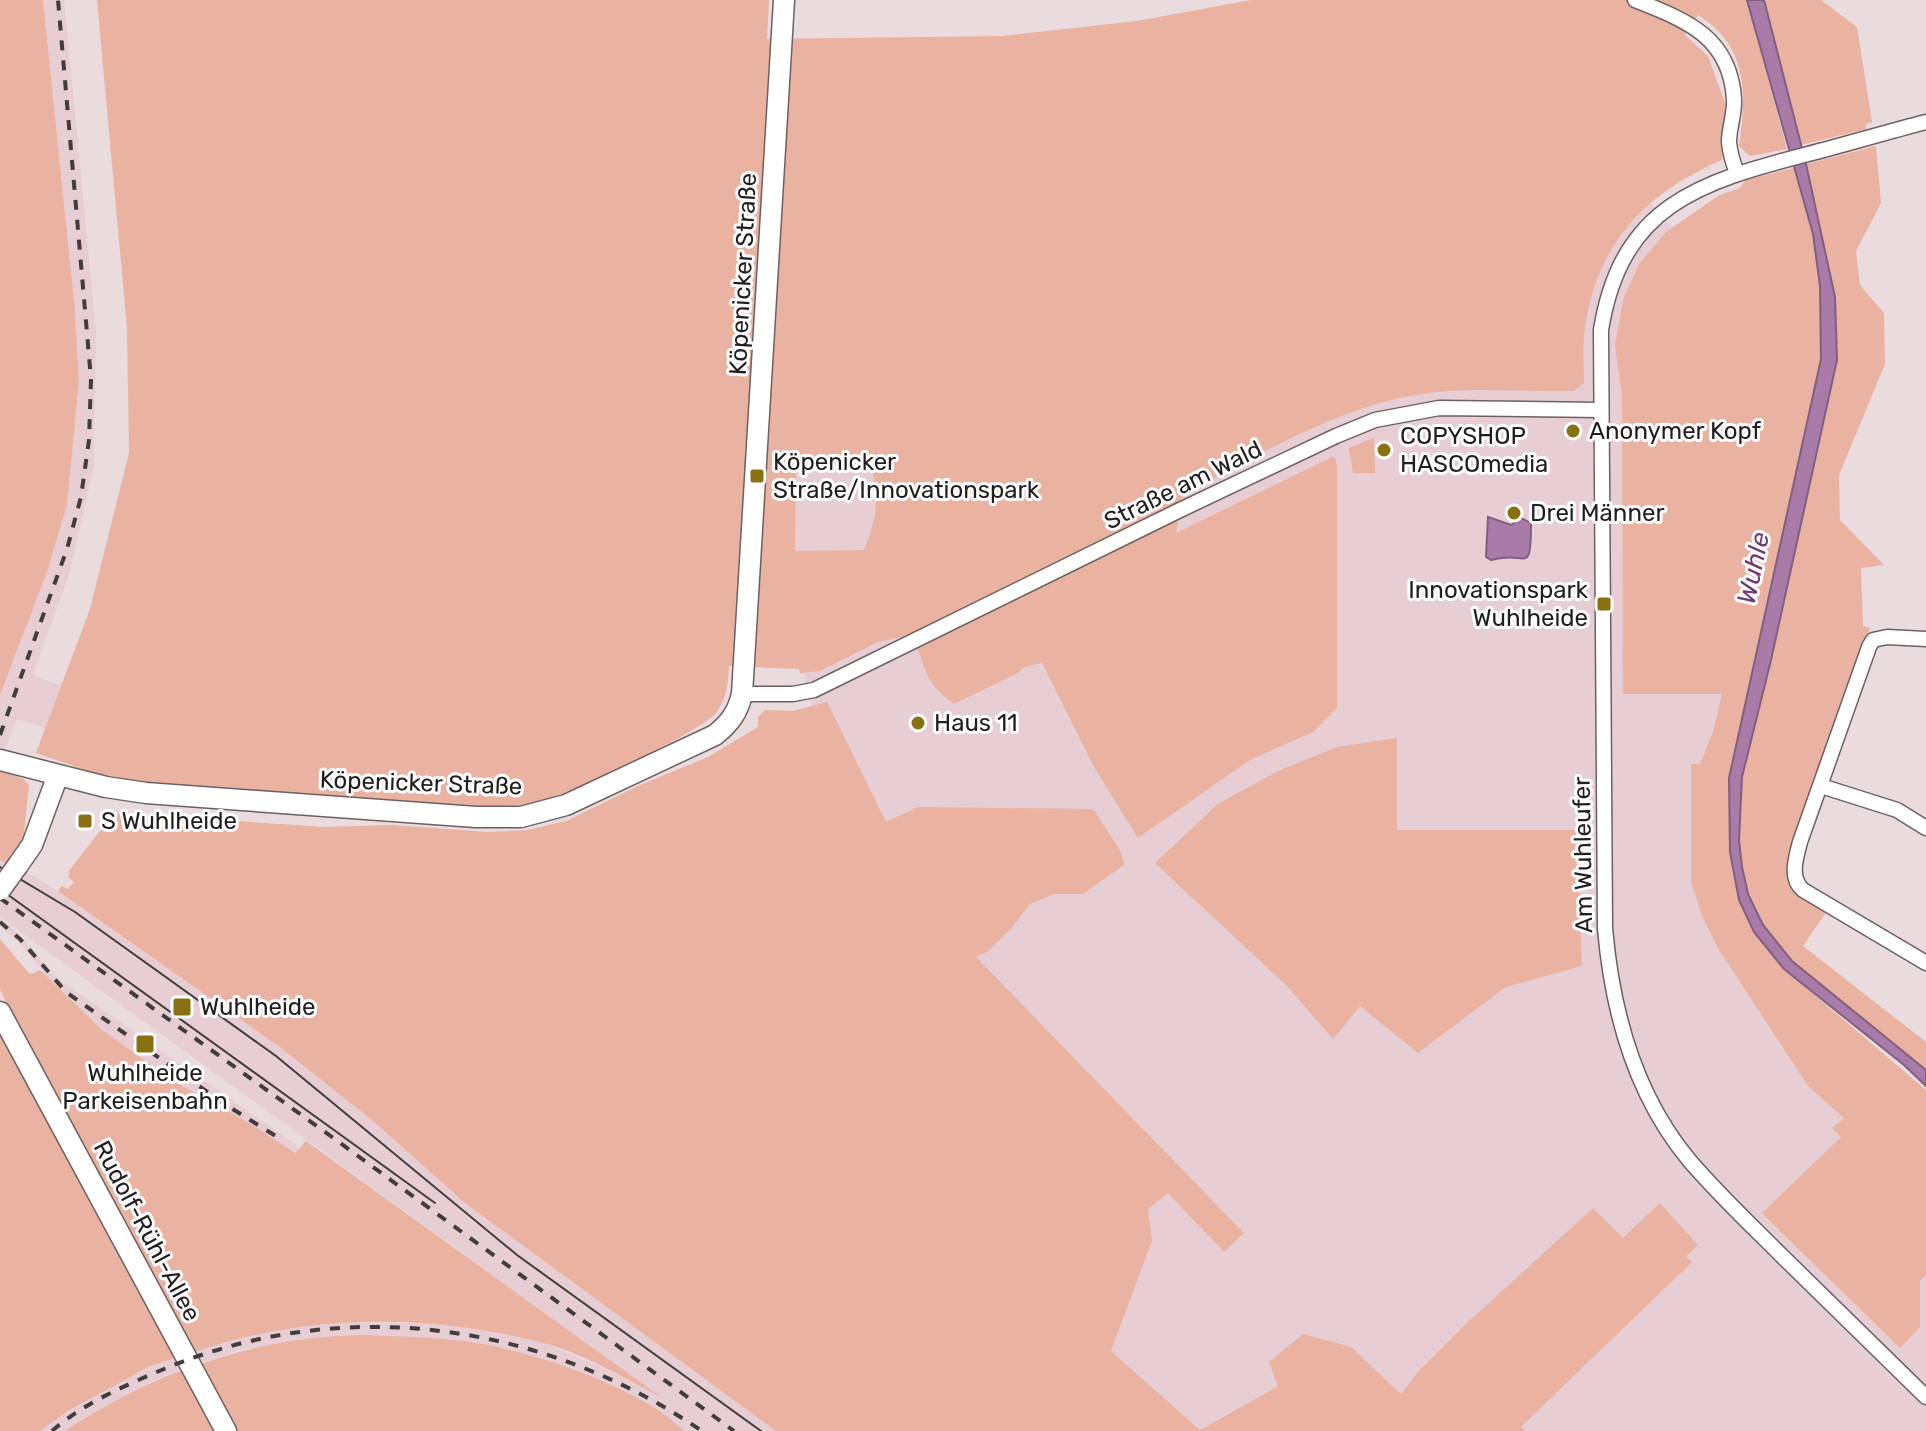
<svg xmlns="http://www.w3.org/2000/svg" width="1926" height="1431" viewBox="0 0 1926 1431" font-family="Rubik,sans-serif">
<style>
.built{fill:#e6ced4}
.green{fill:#eab2a0;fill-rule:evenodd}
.water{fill:#a87ba9;stroke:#805f7f;stroke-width:2}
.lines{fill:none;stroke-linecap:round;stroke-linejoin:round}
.street-casing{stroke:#6d6063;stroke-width:17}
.secondary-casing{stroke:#6d6063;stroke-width:23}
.street{stroke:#fff;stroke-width:14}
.secondary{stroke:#fff;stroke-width:20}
.tram{stroke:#423c3d;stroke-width:2}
.rail{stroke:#423c3d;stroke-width:4;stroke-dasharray:10 10;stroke-linecap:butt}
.secondary-bridge-casing{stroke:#6d6063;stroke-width:23;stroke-linecap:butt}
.secondary-bridge{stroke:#fff;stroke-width:20}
.poi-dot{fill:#897011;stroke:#fff;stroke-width:3}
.labels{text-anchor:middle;stroke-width:6;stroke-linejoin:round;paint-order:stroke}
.street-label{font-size:24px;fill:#221d1e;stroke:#fff}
.poi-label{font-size:24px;fill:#221d1e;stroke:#fff;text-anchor:start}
.water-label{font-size:26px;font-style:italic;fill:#723874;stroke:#fff}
</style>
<rect width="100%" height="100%" fill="#eadbde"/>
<path class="built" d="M 43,0 L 64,0 L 96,332 L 94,466 L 70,572 L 33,675 L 62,686 L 47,729 L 17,719 L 0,761 L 0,695 L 47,572 L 67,505 L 79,380 L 74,301 Z
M 1746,180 L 1723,694 L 1713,732 L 1700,764 L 1692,764 L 1691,882 L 1703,917 L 1719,950 L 1808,1086 L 1926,1168 L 1926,1431 L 1439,1431 L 1279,1385 L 1200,1430 L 1111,1351 L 1152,1241 L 1147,1209 L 1167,1192 L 1224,1252 L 1244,1233 L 865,843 L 812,710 L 804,674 L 800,673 L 799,669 L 784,668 L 791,457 L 1523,321 L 1650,202 L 1673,228 L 1718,196 L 1740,188 Z
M 0,855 L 69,898 L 280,1047 L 373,1121 L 465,1203 L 776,1431 L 685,1431 L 651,1405 L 583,1373 L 488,1345 L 245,1348 L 159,1378 L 109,1404 L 64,1431 L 40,1431 L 69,1410 L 148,1367 L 214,1345 L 273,1331 L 336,1322 L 448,1324 L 541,1342 L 601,1367 L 655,1393 L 0,917 Z
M 0,918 L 23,938 L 54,976 L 299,1147 L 295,1153 L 251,1124 L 179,1084 L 102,1030 L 58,990 L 22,946 L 0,926 Z"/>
<path class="green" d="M 0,0 L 43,0 L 74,301 L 79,380 L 67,505 L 47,572 L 0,695 Z
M 97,0 L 769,0 L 767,39 L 1002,36 L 1137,21 L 1251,0 L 1747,0 L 1787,149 L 1750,156 L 1739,146 C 1747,93 1748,46 1698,15 L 1685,35 L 1708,56 L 1726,106 L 1722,160 C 1648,192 1600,239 1586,321 C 1582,341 1584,363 1584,383 L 1574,391 C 1524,392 1463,386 1415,395 C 1344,407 1281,444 1217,475 L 1211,484 L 1201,479 L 1186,483 L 1176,533 L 1332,457 L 1335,458 L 1337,466 L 1337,708 L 1313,732 L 1250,760 L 1138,838 L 1094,767 L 1042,663 L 1024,667 L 1018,673 L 954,704 C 944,696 932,687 927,674 C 917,652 925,653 902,637 L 878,642 L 820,671 L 800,673 L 799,669 L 729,666 C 728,684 727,698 716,713 C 702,731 569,794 542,801 C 520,807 497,806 475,806 L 147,783 L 91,772 L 36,753 L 90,609 L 129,453 L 127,328 ZM 871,462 C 878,501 879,512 864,550 L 795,551 L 796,465 L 860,464 Z
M 1764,0 L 1821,0 L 1857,27 L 1872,122 L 1866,124 L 1866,129 L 1801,145 Z
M 1876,146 L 1881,203 L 1856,251 L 1860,285 L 1884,313 L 1885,364 L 1839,475 L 1840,520 L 1884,565 L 1861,568 L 1863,626 L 1870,628 L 1789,863 L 1827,911 L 1803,946 L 1926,1042 L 1926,1070 L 1792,961 L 1763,925 L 1748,894 L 1742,867 L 1739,840 L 1742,777 L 1771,660 L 1837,360 L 1835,297 L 1806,164 Z
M 1793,168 L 1813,234 L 1820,286 L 1821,359 L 1729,778 L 1730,852 L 1739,900 L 1754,932 L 1784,969 L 1926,1090 L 1926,1275 L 1920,1280 L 1920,1327 L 1900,1348 L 1762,1213 L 1841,1137 L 1832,1128 L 1844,1118 L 1808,1086 L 1719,950 L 1703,918 L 1691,882 L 1691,764 L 1700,764 L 1713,732 L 1722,694 L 1623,694 L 1622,395 L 1615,345 L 1623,300 L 1639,264 L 1666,232 L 1718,196 L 1740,188 L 1746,180 Z
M 1374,438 L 1375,473 L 1353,473 L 1349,448 Z
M 827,702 L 886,822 L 918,807 L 1093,809 L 1120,850 L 1125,864 L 1083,894 L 1054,894 L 1030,904 L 1011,929 L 987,952 L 976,957 L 1244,1233 L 1224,1252 L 1168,1193 L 1148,1209 L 1152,1241 L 1111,1351 L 1200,1430 L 1278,1386 L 1269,1362 L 1303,1334 L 1351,1347 L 1401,1394 L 1418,1372 L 1466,1324 L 1593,1208 L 1623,1238 L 1660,1203 L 1698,1245 L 1686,1256 L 1692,1262 L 1521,1427 L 1525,1431 L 776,1431 L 465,1203 L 373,1121 L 280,1047 L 58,891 L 62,886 L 68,889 L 74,882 L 68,877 L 70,874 L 68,872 L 107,822 L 119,813 L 324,827 L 391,825 L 487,832 L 528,830 L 566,821 L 640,785 L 708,757 L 758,727 L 758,717 L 765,710 L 793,711 Z
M 1397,738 L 1397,830 L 1577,830 L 1582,966 L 1506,987 L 1418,1053 L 1360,1006 L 1333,1039 L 1287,986 L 1155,863 L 1218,804 L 1278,771 L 1337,747 Z
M 0,770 L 23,779 L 29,785 L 23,842 L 7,864 L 0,860 Z
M 0,939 L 28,972 L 32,974 L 40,970 L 102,1030 L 179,1084 L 251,1124 L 295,1153 L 306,1141 L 661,1397 C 622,1377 581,1352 539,1342 C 425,1313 302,1314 191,1353 L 0,990 Z
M 0,1027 L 178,1357 L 148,1367 L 103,1392 L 69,1410 L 40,1431 L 0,1431 Z
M 364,1335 C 405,1337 447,1337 488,1345 C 543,1356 602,1377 650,1405 C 662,1412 674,1422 685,1431 L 234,1431 L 198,1365 C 255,1345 304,1336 364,1335 Z
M 186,1369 L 219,1431 L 64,1431 C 103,1407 142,1384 186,1369 Z"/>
<path class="water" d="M 1747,0 L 1764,0 L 1806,164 L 1835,297 L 1837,360 L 1771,660 L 1742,777 L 1739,840 L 1742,867 L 1748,894 L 1763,925 L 1792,961 L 1926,1070 L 1926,1086 L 1904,1065 L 1784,969 L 1754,932 L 1739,900 L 1730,852 L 1729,778 L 1821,359 L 1820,286 L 1813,234 Z
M 1488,517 L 1511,525 L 1521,518 L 1531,523 C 1531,579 1526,549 1491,560 L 1486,557 Z"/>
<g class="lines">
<defs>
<path id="street" d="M 1635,0 C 1685,20 1730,36 1734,99 C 1735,113 1729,128 1729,142 C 1730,153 1733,163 1737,173
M 1926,122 C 1887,132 1847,144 1808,154 C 1700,182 1621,205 1601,330 L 1605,928 C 1612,1010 1635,1095 1689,1160 C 1718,1194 1750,1224 1782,1256 C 1830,1303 1878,1350 1926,1397
M 1926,639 L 1887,637 L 1873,640 L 1869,647 L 1800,842 C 1796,858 1789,878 1803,890 L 1926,963
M 742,694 L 793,694 L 814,690 L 1180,510 L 1336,436 L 1375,420 L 1439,408 L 1601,410
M 1821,786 L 1897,810 L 1926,828"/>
<path id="secondary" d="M 0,760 L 106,787 L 146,793 L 476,817 L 521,817 L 566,805 L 715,735 C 730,723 738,712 742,694 L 784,0
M 18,865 L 32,845 L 58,775
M 0,1012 L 226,1431"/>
</defs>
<use href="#street" class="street-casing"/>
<use href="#secondary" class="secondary-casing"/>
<use href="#street" class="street"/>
<use href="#secondary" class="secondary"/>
<path class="tram" d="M 0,867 L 75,912 L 276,1056 L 517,1255 L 761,1431
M 0,889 L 435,1203"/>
<path class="rail" d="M 0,735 L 67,549 L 81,497 L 89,440 L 91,379 L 58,0
M 0,898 L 332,1137 L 734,1431
M 0,922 L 20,939 L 66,992 L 223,1103 L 282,1140
M 52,1431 C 82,1404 126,1385 164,1369 C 344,1294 542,1322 702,1431"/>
<defs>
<path id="secondary-bridge" d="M 0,890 L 18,865"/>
</defs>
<use href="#secondary-bridge" class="secondary-bridge-casing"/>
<use href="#secondary-bridge" class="secondary-bridge"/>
</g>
<g class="poi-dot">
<circle cx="1573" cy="431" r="8"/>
<circle cx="1384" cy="450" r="8"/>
<rect x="749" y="468" width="16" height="16" rx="4"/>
<circle cx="1514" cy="513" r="8"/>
<rect x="1596" y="596" width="16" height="16" rx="4"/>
<circle cx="918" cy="723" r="8"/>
<rect x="77" y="813" width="16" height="16" rx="4"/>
<rect x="172" y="997" width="20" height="20" rx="4"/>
<rect x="135" y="1034" width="20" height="20" rx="4"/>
</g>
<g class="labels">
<g class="street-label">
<text transform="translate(743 274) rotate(-87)" y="8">Köpenicker Straße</text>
<text transform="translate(1183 485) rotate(-26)" y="8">Straße am Wald</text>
<text transform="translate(421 783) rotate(2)" y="8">Köpenicker Straße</text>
<text transform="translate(1583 855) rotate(-91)" y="8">Am Wuhleufer</text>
<text transform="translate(147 1231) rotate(62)" y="8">Rudolf-Rühl-Allee</text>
</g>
<g class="poi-label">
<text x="1589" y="439">Anonymer Kopf</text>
<text x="1400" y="444">COPYSHOP<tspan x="1400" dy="28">HASCOmedia</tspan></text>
<text x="773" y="470">Köpenicker<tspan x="773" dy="28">Straße/Innovationspark</tspan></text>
<text x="1530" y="521">Drei Männer</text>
<text x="1588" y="598" text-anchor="end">Innovationspark<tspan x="1588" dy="28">Wuhlheide</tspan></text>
<text x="934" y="731">Haus 11</text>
<text x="101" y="829">S Wuhlheide</text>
<text x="200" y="1015">Wuhlheide</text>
<text x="145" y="1081" text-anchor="middle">Wuhlheide<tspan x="145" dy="28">Parkeisenbahn</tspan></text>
</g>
<g class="water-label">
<text transform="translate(1753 568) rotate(-78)" y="9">Wuhle</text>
</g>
</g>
</svg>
